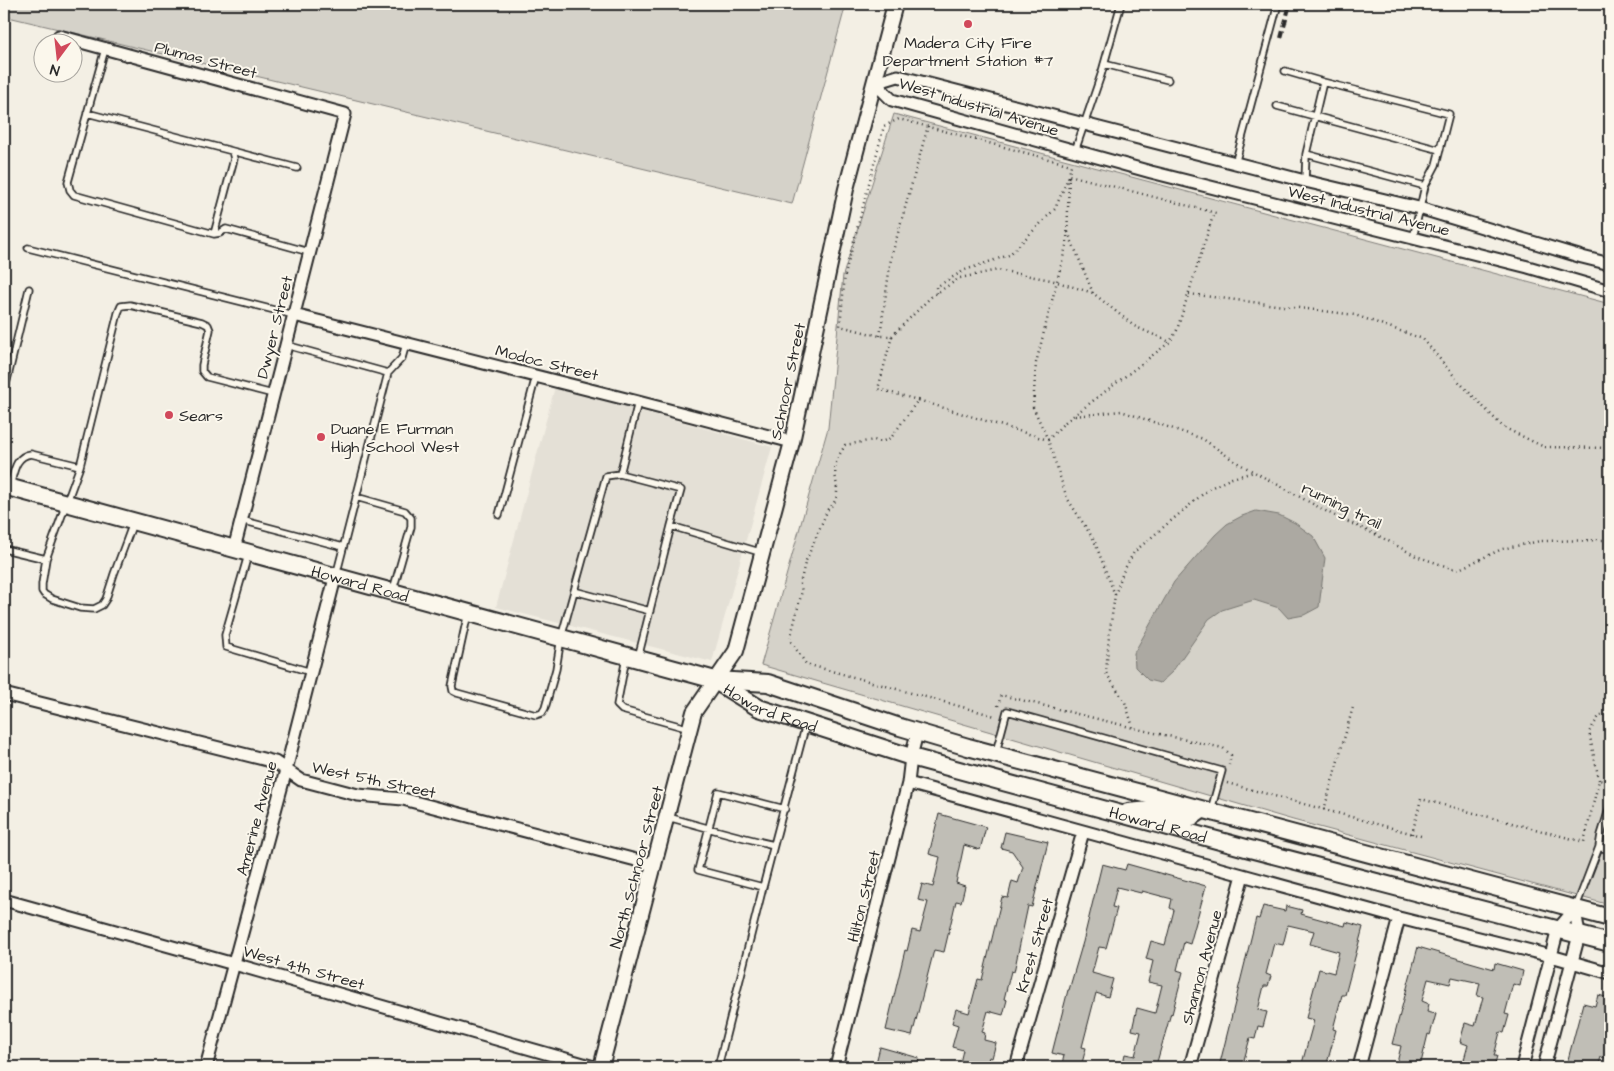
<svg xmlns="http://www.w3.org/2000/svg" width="1614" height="1071" viewBox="0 0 1614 1071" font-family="'Architects Daughter',sans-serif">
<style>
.built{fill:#e4e0d6}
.green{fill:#d5d2c9;stroke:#807e7a}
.water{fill:#aca9a2;stroke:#787772}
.building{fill:#c0beb6;stroke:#2b2b2b}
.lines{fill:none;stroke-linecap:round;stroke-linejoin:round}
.service-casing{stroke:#2b2b2b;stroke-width:9}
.minor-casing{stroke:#2b2b2b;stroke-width:15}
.tertiary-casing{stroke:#2b2b2b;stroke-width:18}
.secondary-casing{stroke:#2b2b2b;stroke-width:20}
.path{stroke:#2b2b2b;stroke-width:2.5;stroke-dasharray:1 4;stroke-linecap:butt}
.service{stroke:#fbf7ec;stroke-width:5.5}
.minor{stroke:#fbf7ec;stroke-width:11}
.tertiary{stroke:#fbf7ec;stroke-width:14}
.secondary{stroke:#fbf7ec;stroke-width:16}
.rail{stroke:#2b2b2b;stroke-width:4;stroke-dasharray:8 4;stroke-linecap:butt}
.poi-dot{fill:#d1495b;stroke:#fbf7ec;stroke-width:2}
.labels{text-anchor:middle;stroke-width:4;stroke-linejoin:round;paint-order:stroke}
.poi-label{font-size:16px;fill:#2b2b2b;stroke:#fbf7ec;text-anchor:start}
.street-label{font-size:16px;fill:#2b2b2b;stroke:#fbf7ec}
</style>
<rect width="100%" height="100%" fill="#f3efe4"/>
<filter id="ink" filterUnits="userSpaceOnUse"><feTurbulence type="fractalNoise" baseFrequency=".02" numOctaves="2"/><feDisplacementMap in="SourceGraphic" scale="10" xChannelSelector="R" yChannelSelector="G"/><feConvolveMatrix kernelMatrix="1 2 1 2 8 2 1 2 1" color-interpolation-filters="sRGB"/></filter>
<g filter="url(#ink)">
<path class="built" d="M 555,387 L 772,447 L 712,662 L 496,607 Z"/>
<path class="green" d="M 4,4 L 846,4 L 792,204 L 4,16 Z
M 894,114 L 1610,304 L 1610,905 L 1293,820 L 761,665 L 828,428 L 843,275 Z"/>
<path class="water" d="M 1256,511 L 1279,515 L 1295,523 L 1313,536 L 1325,558 L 1319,607 L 1304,615 L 1288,618 L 1279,608 L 1254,600 L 1222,610 L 1209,619 L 1172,672 L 1160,683 L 1148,680 L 1135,667 L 1134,653 L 1174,582 L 1215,535 L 1227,524 L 1242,516 Z"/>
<path class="building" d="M 939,814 L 986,827 L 980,850 L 964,845 L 956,883 L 965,886 L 961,902 L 956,901 L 944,952 L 934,950 L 912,1036 L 886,1030 L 905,950 L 907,951 L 912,930 L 920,932 L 928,902 L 918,900 L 922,884 L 933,887 L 940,857 L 929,854 Z
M 1005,832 L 1048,842 L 1032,907 L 1028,906 L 1014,972 L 1011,971 L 1004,999 L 1007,1000 L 1003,1015 L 988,1011 L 982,1032 L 985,1033 L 984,1040 L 996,1043 L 992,1058 L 989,1057 L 986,1067 L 959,1067 L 963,1050 L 952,1047 L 958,1025 L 952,1023 L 956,1009 L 969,1013 L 978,979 L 982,980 L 1002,897 L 1008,898 L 1012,881 L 1018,883 L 1023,867 L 1012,851 L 1001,848 Z
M 1102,864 L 1125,870 L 1127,864 L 1206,886 L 1190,944 L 1184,942 L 1177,970 L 1183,972 L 1172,1014 L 1171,1013 L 1157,1062 L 1163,1063 L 1163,1067 L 1122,1067 L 1125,1054 L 1135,1056 L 1141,1032 L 1132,1030 L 1137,1008 L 1155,1013 L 1162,985 L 1148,982 L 1153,961 L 1146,959 L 1151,941 L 1165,945 L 1174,910 L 1170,908 L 1172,899 L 1142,891 L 1141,893 L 1117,887 L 1112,907 L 1117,908 L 1106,948 L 1099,947 L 1092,973 L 1113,979 L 1108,997 L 1096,993 L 1082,1047 L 1086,1048 L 1081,1067 L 1061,1067 L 1064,1056 L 1052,1053 L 1068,990 L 1069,990 L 1083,942 Z
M 1263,906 L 1285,911 L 1286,906 L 1302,910 L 1301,914 L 1345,926 L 1346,922 L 1363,927 L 1345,995 L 1342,995 L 1333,1029 L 1336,1030 L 1326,1067 L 1301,1067 L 1314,1020 L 1306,1018 L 1319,969 L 1334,973 L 1339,952 L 1310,944 L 1314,931 L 1288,925 L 1283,945 L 1274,943 L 1266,974 L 1271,976 L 1268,986 L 1264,986 L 1258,1010 L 1267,1012 L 1263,1027 L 1258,1026 L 1255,1039 L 1250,1038 L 1242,1067 L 1219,1067 L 1256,918 L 1259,919 Z
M 1418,947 L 1494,969 L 1495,963 L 1523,971 L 1520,986 L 1513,984 L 1505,1014 L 1509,1015 L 1504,1033 L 1500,1032 L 1494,1056 L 1497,1056 L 1494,1067 L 1462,1067 L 1468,1045 L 1460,1042 L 1465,1023 L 1475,1026 L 1483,997 L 1477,996 L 1480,983 L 1452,977 L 1450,984 L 1428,979 L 1422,1001 L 1429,1004 L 1427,1012 L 1436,1014 L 1430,1035 L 1428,1034 L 1420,1067 L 1396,1067 L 1401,1046 L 1392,1044 Z
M 1598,995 L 1610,998 L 1610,1059 L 1601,1057 L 1598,1067 L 1566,1067 L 1583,1003 L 1595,1006 Z
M 880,1047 L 919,1058 L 917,1067 L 875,1067 Z"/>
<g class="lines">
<defs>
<path id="service" d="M 105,49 L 68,182 L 70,190 L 74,195 L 214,234 L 220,233 L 226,229 L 309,252
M 1104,64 L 1168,80
M 1285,71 L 1323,82
M 1277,106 L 1440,150
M 87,113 L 232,151 L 234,159 L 214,234
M 232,151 L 297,168
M 1075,151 L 1101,75 L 1121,4
M 1306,154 L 1425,186
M 1235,164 L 1278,4
M 1305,181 L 1306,154 L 1323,82 L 1449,114 L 1436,165 L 1425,186 L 1413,238
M 28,248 L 294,315
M 286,345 L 388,373 L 336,576
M 388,373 L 402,358 L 406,344
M 4,393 L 29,289
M 638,402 L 620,474 L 681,490 L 671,526 L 763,553
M 10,486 C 14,472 15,456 31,454 L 80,466
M 356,497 L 405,511 L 411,518 L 411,527 L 393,590
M 499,515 L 536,376
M 241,520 L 343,547
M 133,523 L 114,574 L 106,599 L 102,605 L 94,609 L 80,608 L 52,599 L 44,594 L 42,591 L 42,584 L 46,559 L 80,466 L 118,313 L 121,306 L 130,305 L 202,322 L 208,325 L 210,330 L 202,365 L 202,371 L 207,377 L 273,394
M 4,549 L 46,559
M 248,555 L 225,635 L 226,647 L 311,672
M 574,591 L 650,611
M 468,613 L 452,686 L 453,691 L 457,693 L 536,715 L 542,713 L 545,708 L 556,669 L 561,638 L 606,476 L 620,474
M 626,658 L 617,705 L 622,710 L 690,729
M 638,658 L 671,526
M 996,752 L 1007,711 L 1222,771 L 1211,810
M 668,817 C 703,827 739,837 774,845 L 763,887 L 698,870 L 718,792 L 785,809
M 774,845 L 806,724
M 1599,847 L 1610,850
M 1576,907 L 1599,847 L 1601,835 L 1610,806
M 718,1067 L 763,887"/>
<path id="minor" d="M 59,36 L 345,114 L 234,549
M 1610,264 L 1582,257 L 1419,208 L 1305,181 L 898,76 L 875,83 L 892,100 L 1151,172 L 1528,267 L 1610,291
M 294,315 L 638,402 L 792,442
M 4,694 L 275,762 L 301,780 L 358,795 L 403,799 L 655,865
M 908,783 L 1399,918 L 1551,956 L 1610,973
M 4,900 L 234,964 L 594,1067
M 206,1067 L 286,770 L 335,578
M 836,1067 L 908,783 L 911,757 L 917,733
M 1016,1067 L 1083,832
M 1190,1067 L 1243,875
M 1359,1067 L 1399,918
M 1522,1067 L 1558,929 L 1575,909
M 1544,1067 L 1579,935 L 1575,909"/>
<path id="tertiary" d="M 601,1067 L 694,712 L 736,651 L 792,442 L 846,189 L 895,4"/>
<g id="secondary">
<path id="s1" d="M 4,486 L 715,680 L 768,683 L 900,727 L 968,747 L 1610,918"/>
<path id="s2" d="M 717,682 L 759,708 L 911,757 L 1246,848 L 1610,943"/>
<path d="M 1128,812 L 1151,810 L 1177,817 L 1192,817 L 1202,810"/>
</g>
</defs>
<use href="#service" class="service-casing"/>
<use href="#minor" class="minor-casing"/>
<use href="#tertiary" class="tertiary-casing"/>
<use href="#secondary" class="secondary-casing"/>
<path class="path" d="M 1069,176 L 1067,242 L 1036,363 L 1033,407 L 1048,440 L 1067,498 L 1094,540 L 1115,595 L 1109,636 L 1106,673 L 1125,702 L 1133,727
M 1068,232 L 1093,293
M 937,293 L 936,287 L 965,270 L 1009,255 L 1055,209 L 1069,176
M 1189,294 L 1355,315 L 1423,339 L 1460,383 L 1503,427 L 1544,447 L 1610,448
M 880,336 L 891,258 L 928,126
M 892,336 L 932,296 L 960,278 L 998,270 L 1051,280 L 1093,293 L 1134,326 L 1170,342
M 918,400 L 878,389 L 892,336 L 880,336 L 840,326 L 845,275 L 884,126 L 899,119 L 1071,165 L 1069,175 L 1216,213 L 1212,219 L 1177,330 L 1170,342 L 1064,423 L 1048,440 L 918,400 L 891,438 L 881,442 L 874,440 L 845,445 C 843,450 837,457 836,463 C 832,480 845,496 828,509 L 805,563 L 800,584 L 802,591 L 790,640 L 806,664 L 995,716
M 1075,416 L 1121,411 L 1203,439 L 1236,462 L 1333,515 L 1379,536 L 1416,556 L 1457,570 L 1502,549 L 1540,541 L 1610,540
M 1115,595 L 1123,572 L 1134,552 L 1210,488 L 1232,478 L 1254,472
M 998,706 L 1001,695 L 1146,731 L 1223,748 L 1231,755 L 1229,765
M 1599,780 L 1589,732 L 1600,715 L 1610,715
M 1227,783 L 1421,836
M 1324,810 L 1353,707
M 1412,834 L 1421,799 L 1584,842 L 1599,780 L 1610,783"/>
<use href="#service" class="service"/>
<use href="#minor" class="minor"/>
<use href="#tertiary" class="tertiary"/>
<use href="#secondary" class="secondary"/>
<path class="rail" d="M 1281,38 L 1290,4"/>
</g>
</g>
<g class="poi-dot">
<circle cx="968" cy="24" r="5"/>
<circle cx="169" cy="415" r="5"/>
<circle cx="321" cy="437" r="5"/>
</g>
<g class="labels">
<g class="poi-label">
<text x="968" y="48" text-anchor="middle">Madera City Fire<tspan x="968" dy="18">Department Station #7</tspan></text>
<text x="179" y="421">Sears</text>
<text x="331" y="434">Duane E Furman<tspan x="331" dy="18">High School West</tspan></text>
</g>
<g class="street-label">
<text transform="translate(206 59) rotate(15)" y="6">Plumas Street</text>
<text transform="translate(979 106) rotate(17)" y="6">West Industrial Avenue</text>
<text transform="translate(1369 210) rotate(14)" y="6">West Industrial Avenue</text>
<text transform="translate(274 327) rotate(-76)" y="6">Dwyer Street</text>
<text transform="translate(547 362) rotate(14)" y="6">Modoc Street</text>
<text transform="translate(787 381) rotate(-78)" y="6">Schnoor Street</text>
<text transform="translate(1342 505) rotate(26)" y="6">running trail</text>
<text dy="6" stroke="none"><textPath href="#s1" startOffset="369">Howard Road</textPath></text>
<text dy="6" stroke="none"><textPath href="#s2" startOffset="60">Howard Road</textPath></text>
<text transform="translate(374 779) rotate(12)" y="6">West 5th Street</text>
<text transform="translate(256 818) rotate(-75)" y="6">Amerine Avenue</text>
<text dy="6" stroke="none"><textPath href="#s2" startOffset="465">Howard Road</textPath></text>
<text transform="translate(636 867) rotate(-75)" y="6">North Schnoor Street</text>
<text transform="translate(863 896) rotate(-76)" y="6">Hilton Street</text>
<text transform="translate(1034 945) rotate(-74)" y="6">Krest Street</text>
<text transform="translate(304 967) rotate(16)" y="6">West 4th Street</text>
<text transform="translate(1201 967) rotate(-75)" y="6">Shannon Avenue</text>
</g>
</g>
<rect width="1614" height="1071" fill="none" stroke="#fbf7ec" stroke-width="20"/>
<rect x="10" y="10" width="1594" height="1051" fill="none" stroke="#2b2b2b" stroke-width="2" filter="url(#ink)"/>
<g transform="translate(58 58) rotate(195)"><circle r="24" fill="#fbf7ec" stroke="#a8a59f"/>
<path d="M0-4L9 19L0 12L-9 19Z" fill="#d1495b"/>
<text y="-8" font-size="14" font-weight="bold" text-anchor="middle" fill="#2b2b2b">N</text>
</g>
</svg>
